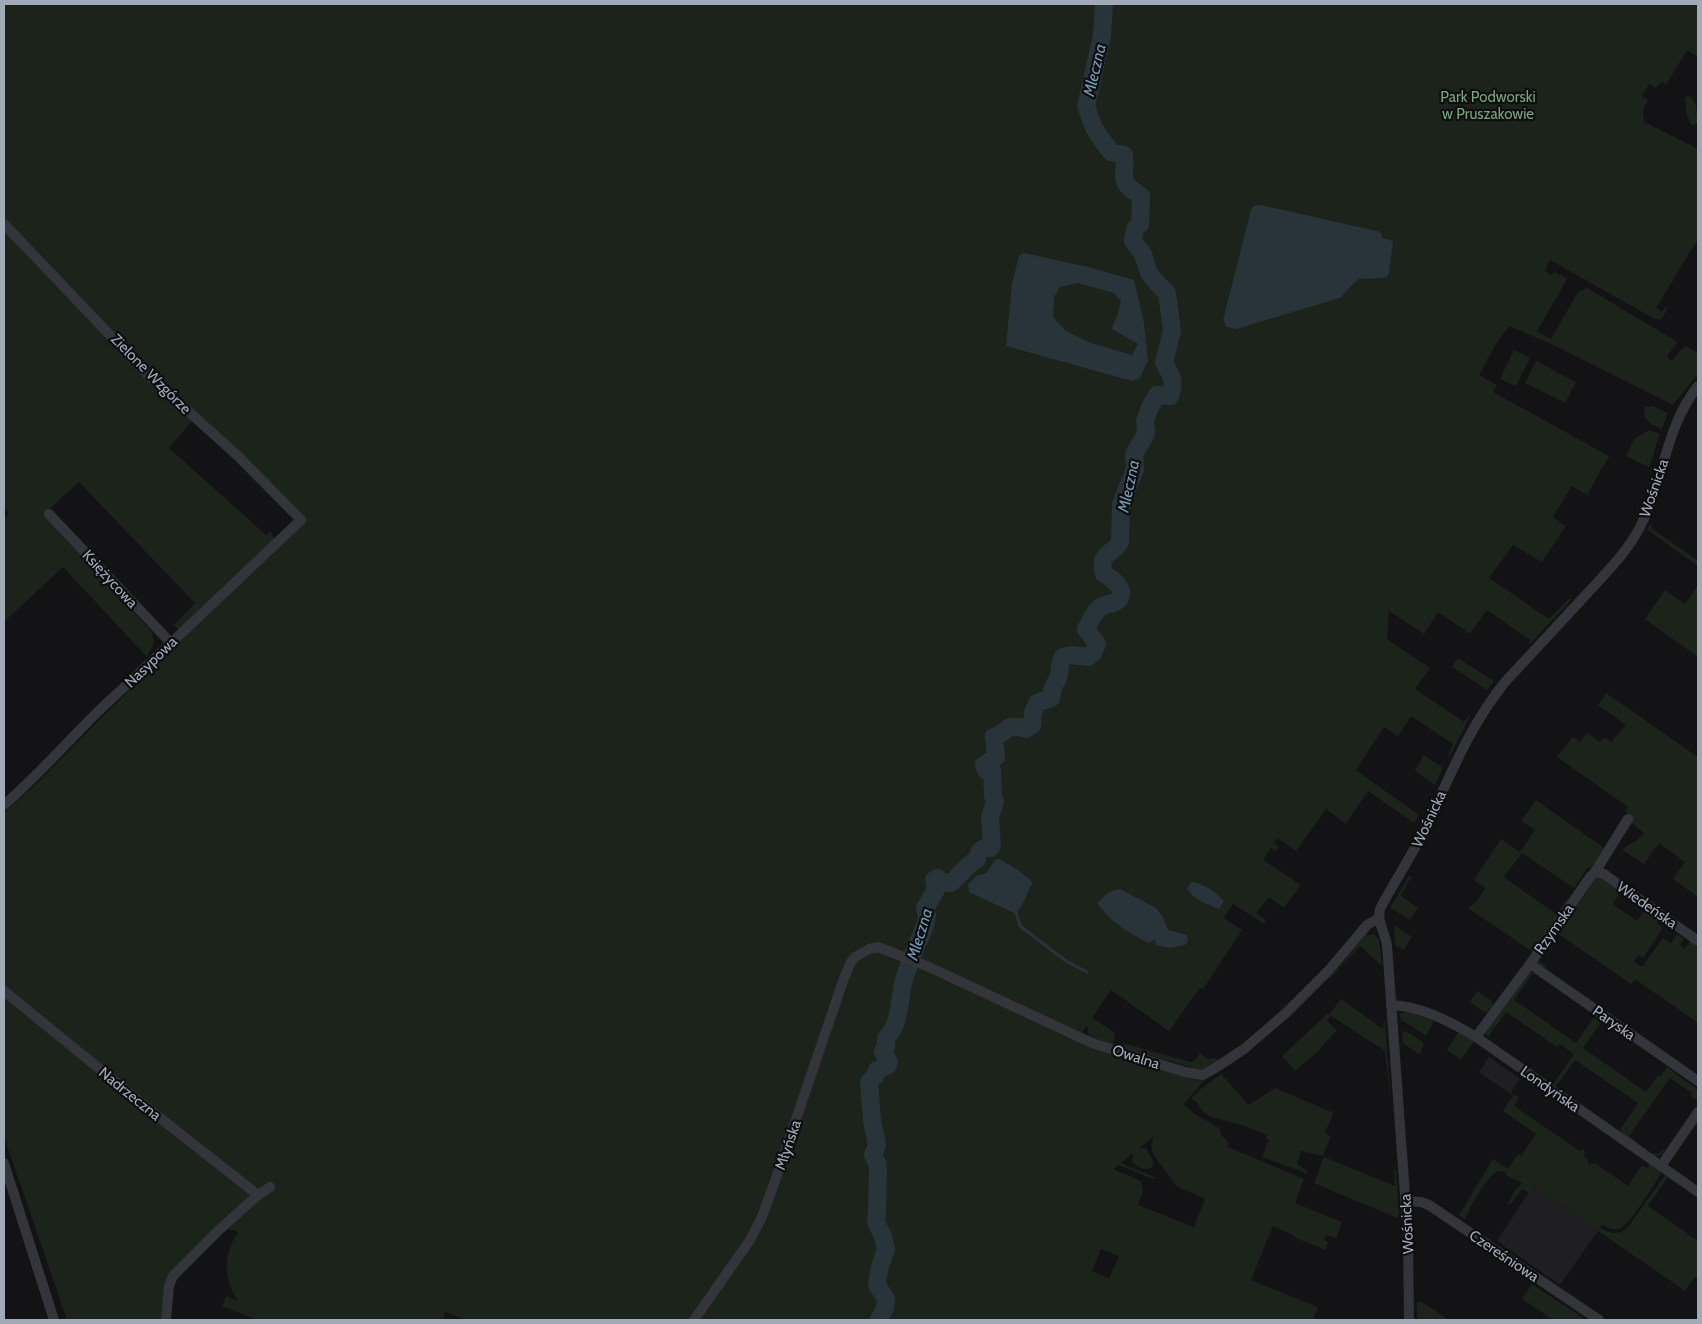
<svg xmlns="http://www.w3.org/2000/svg" width="1702" height="1324" viewBox="0 0 1702 1324" font-family="Cabin,sans-serif">
<style>
.built{fill:#1f1f22}
.green{fill:#1b231b;fill-rule:evenodd}
.water{fill:#28333a;fill-rule:evenodd}
.lines{fill:none;stroke-linecap:round;stroke-linejoin:round}
.stream{stroke:#28333a;stroke-width:3}
.river{stroke:#28333a;stroke-width:18}
.minor{stroke:#34353a;stroke-width:10}
.labels{text-anchor:middle;stroke-width:4.5;stroke-linejoin:round;paint-order:stroke}
.park-label{font-size:15px;fill:#78a479;stroke:#0e0e10}
.street-label{font-size:15px;fill:#a3aab7;stroke:#0e0e10}
.water-label{font-size:16px;font-style:italic;fill:#769bb6;stroke:#0e0e10}
</style>
<rect width="100%" height="100%" fill="#131315"/>
<path class="built" d="M 1489,1057 L 1520,1079 L 1511,1092 L 1514,1094 L 1512,1095 L 1479,1072 Z
M 1533,1186 L 1598,1231 L 1560,1285 L 1497,1241 Z"/>
<path class="green" d="M 4,4 L 1698,4 L 1698,57 L 1687,50 L 1666,85 L 1661,82 L 1656,88 L 1649,84 L 1642,96 L 1648,100 L 1643,111 L 1644,122 L 1698,149 L 1698,239 L 1656,308 L 1662,312 L 1666,306 L 1668,308 L 1661,320 L 1653,318 L 1550,260 L 1545,270 L 1551,275 L 1554,272 L 1567,278 L 1565,283 L 1537,331 L 1551,339 L 1578,292 L 1587,288 L 1676,341 L 1677,343 L 1667,356 L 1671,361 L 1684,347 L 1686,346 L 1698,353 L 1698,374 L 1673,405 L 1553,345 L 1509,326 L 1496,344 L 1479,375 L 1497,385 L 1493,392 L 1609,456 L 1587,495 L 1572,486 L 1553,517 L 1566,526 L 1542,562 L 1513,545 L 1489,578 L 1549,619 L 1570,598 L 1571,600 L 1529,645 L 1528,644 L 1530,640 L 1487,610 L 1470,634 L 1438,612 L 1424,634 L 1389,611 L 1387,639 L 1430,668 L 1415,689 L 1464,722 L 1469,715 L 1470,716 L 1450,756 L 1448,755 L 1453,744 L 1411,716 L 1398,736 L 1384,727 L 1356,770 L 1419,815 L 1414,823 L 1368,791 L 1346,824 L 1326,809 L 1296,851 L 1277,838 L 1274,843 L 1279,846 L 1276,851 L 1271,848 L 1263,860 L 1301,885 L 1284,908 L 1269,897 L 1256,913 L 1266,920 L 1264,924 L 1233,904 L 1224,918 L 1242,930 L 1203,989 L 1200,988 L 1169,1031 L 1111,990 L 1092,1018 L 1114,1032 L 1115,1035 L 1113,1044 L 1109,1045 L 1089,1037 L 1087,1025 L 1083,1031 L 1082,1036 L 1118,1051 L 1207,1077 L 1184,1104 C 1194,1116 1207,1120 1219,1128 L 1222,1136 L 1228,1141 L 1228,1147 L 1304,1179 L 1295,1203 L 1342,1222 L 1336,1238 L 1326,1235 L 1324,1240 L 1328,1242 L 1326,1250 L 1298,1239 L 1289,1233 L 1273,1226 L 1251,1280 L 1318,1307 L 1313,1320 L 467,1320 L 445,1312 L 443,1320 L 258,1320 L 222,1306 L 226,1296 L 238,1301 C 222,1278 224,1254 238,1232 L 226,1228 L 174,1282 L 164,1311 L 164,1320 L 67,1320 L 4,1137 L 4,813 L 35,785 L 167,652 L 304,523 L 302,517 L 240,456 L 150,375 L 84,302 L 79,307 L 103,331 L 146,378 L 192,421 L 169,448 L 266,535 L 270,531 L 275,540 L 179,630 L 174,625 L 195,603 L 79,482 L 44,514 L 152,632 L 154,642 L 147,657 L 63,567 L 4,622 L 4,519 L 9,514 L 4,508 ZM 1154,1136 L 1151,1145 L 1153,1154 L 1176,1186 L 1205,1199 L 1194,1227 L 1138,1205 L 1143,1192 L 1141,1181 L 1113,1169 L 1119,1165 L 1153,1179 L 1157,1178 L 1121,1163 L 1133,1153 L 1132,1161 C 1137,1167 1143,1171 1151,1168 L 1154,1163 L 1148,1151 L 1145,1148 L 1139,1149 ZM 1101,1249 L 1119,1256 L 1109,1278 L 1092,1271 Z
M 1690,96 C 1697,102 1697,113 1698,122 L 1694,125 L 1691,125 L 1686,112 L 1685,97 Z
M 1514,350 L 1530,358 L 1516,386 L 1500,379 Z
M 1536,361 L 1576,382 L 1565,403 L 1525,383 Z
M 1652,406 L 1668,413 L 1662,429 L 1652,425 L 1644,417 L 1645,407 Z
M 1649,430 L 1660,434 L 1649,467 L 1626,456 L 1634,439 Z
M 1651,523 L 1652,524 L 1651,528 L 1698,561 L 1698,566 L 1649,531 L 1647,529 Z
M 1698,585 L 1698,657 L 1645,619 L 1665,590 L 1685,604 Z
M 1458,658 L 1494,681 L 1487,690 L 1452,667 Z
M 1606,693 L 1698,757 L 1698,897 L 1673,879 L 1685,862 L 1659,843 L 1644,864 L 1622,850 C 1631,842 1637,842 1644,833 L 1630,822 L 1633,818 L 1625,811 L 1628,807 L 1557,757 L 1573,737 L 1580,742 L 1587,733 L 1600,742 L 1605,737 L 1611,742 L 1626,725 L 1598,705 Z
M 1424,755 L 1443,768 L 1435,785 L 1415,771 Z
M 1536,800 L 1604,848 L 1591,868 L 1588,867 L 1574,888 L 1522,853 L 1504,877 L 1556,914 L 1567,899 L 1568,900 L 1534,953 L 1468,908 L 1477,901 L 1485,888 L 1474,880 L 1501,839 L 1520,852 L 1535,830 L 1521,821 Z
M 1409,876 L 1412,878 L 1409,880 L 1401,896 L 1418,908 L 1410,920 L 1390,908 Z
M 1600,877 L 1621,891 L 1613,904 L 1637,921 L 1644,911 L 1627,899 L 1628,897 L 1660,919 L 1657,924 L 1663,928 L 1643,958 L 1639,955 L 1634,961 L 1642,967 L 1663,938 L 1671,943 L 1677,934 L 1684,939 L 1680,945 L 1685,949 L 1691,940 L 1698,945 L 1698,1023 L 1635,979 L 1631,984 L 1557,933 L 1539,958 L 1540,962 L 1546,966 L 1545,969 L 1536,962 L 1595,878 Z
M 1394,925 L 1412,937 L 1404,950 L 1395,945 Z
M 1366,933 L 1368,935 L 1374,934 L 1379,939 L 1382,966 L 1360,946 L 1330,979 L 1329,978 L 1344,962 Z
M 1530,972 L 1535,974 L 1531,975 L 1514,1000 L 1576,1043 L 1594,1017 L 1601,1022 L 1583,1048 L 1646,1092 L 1658,1075 L 1660,1077 L 1667,1067 L 1698,1090 L 1697,1100 L 1691,1096 L 1692,1093 L 1670,1078 L 1629,1136 L 1651,1153 L 1659,1154 L 1663,1149 L 1665,1150 L 1660,1155 L 1654,1156 L 1621,1134 L 1622,1132 L 1620,1130 L 1638,1103 L 1575,1060 L 1556,1086 L 1553,1084 L 1574,1054 L 1560,1044 L 1557,1047 L 1506,1012 L 1488,1037 L 1485,1033 Z
M 1477,991 L 1492,1001 L 1493,1005 L 1486,1013 L 1470,1002 Z
M 1341,999 L 1383,1029 L 1384,1020 L 1385,1021 L 1391,1105 L 1385,1051 L 1331,1016 L 1327,1021 L 1337,1030 L 1317,1052 L 1295,1071 L 1282,1056 L 1327,1014 L 1329,1015 Z
M 1405,1012 L 1412,1013 L 1434,1020 L 1426,1036 L 1403,1021 L 1401,1022 L 1400,1014 Z
M 1402,1031 L 1407,1032 L 1424,1043 L 1420,1055 L 1403,1043 Z
M 1459,1031 L 1474,1041 L 1461,1060 L 1447,1050 Z
M 1122,1043 L 1191,1062 L 1195,1060 L 1200,1053 L 1208,1059 L 1217,1058 L 1218,1062 L 1205,1069 L 1196,1069 L 1121,1047 Z
M 1221,1074 L 1249,1105 L 1275,1088 L 1334,1113 L 1325,1132 L 1331,1137 L 1324,1152 L 1324,1157 L 1395,1186 L 1394,1169 L 1396,1170 L 1399,1217 L 1397,1218 L 1314,1183 L 1324,1156 L 1301,1151 L 1297,1164 L 1306,1170 L 1308,1174 L 1262,1157 L 1269,1140 L 1266,1139 L 1267,1135 L 1244,1126 L 1209,1116 L 1203,1112 L 1197,1103 L 1191,1098 L 1202,1088 Z
M 1514,1094 L 1519,1097 L 1514,1106 L 1580,1151 L 1582,1149 L 1585,1151 L 1584,1157 L 1588,1159 L 1588,1165 L 1595,1163 L 1628,1186 L 1642,1165 L 1647,1168 L 1650,1164 L 1661,1172 L 1659,1177 C 1652,1187 1631,1223 1621,1228 C 1614,1231 1608,1228 1602,1225 L 1600,1228 C 1611,1234 1618,1236 1628,1227 L 1665,1175 L 1668,1177 L 1648,1206 L 1698,1241 L 1698,1278 L 1695,1277 L 1685,1291 L 1533,1186 L 1529,1193 L 1522,1189 L 1510,1205 L 1508,1204 L 1515,1190 L 1522,1183 C 1517,1179 1511,1179 1508,1176 C 1504,1173 1507,1172 1502,1171 C 1491,1167 1476,1201 1470,1207 L 1470,1209 L 1465,1219 L 1459,1215 L 1493,1159 L 1508,1169 L 1518,1154 L 1521,1156 L 1536,1134 L 1503,1111 Z
M 1532,1284 L 1586,1320 L 1553,1320 L 1522,1299 Z
M 1417,1302 L 1422,1302 L 1446,1318 L 1445,1320 L 1425,1320 L 1422,1318 L 1421,1320 L 1417,1320 Z"/>
<path class="water" d="M 1261,205 L 1381,232 L 1382,238 L 1393,241 L 1389,273 L 1387,277 L 1382,278 L 1359,279 L 1354,283 L 1340,298 L 1236,329 L 1227,327 L 1223,320 L 1251,210 L 1254,206 Z
M 1024,253 L 1088,267 L 1134,280 L 1144,323 L 1148,361 L 1139,379 L 1132,381 L 1006,346 L 1012,283 L 1019,256 ZM 1078,283 L 1114,293 L 1121,301 L 1118,313 L 1112,329 L 1138,344 L 1132,355 L 1091,343 L 1066,331 L 1053,317 L 1054,297 L 1060,287 Z
M 999,859 C 1011,865 1024,873 1033,883 C 1026,892 1024,908 1014,913 L 969,892 L 968,885 L 976,876 L 986,873 L 995,860 Z
M 1191,882 C 1203,883 1216,892 1224,901 L 1219,909 C 1208,905 1193,899 1187,889 Z
M 1120,889 L 1156,908 L 1163,917 L 1168,930 L 1187,935 L 1188,940 L 1185,945 L 1170,948 L 1156,945 L 1156,942 L 1153,940 L 1149,943 C 1130,934 1109,921 1097,903 L 1109,892 Z"/>
<g class="lines">
<path class="stream" d="M 1016,912 L 1020,926 L 1066,961 L 1087,972"/>
<path class="river" d="M 879,1320 L 885,1308 L 886,1299 L 877,1285 L 878,1278 L 880,1266 L 886,1249 L 883,1237 L 876,1222 L 877,1212 L 878,1169 L 877,1163 L 873,1155 L 877,1145 L 872,1120 L 869,1082 L 875,1076 L 877,1070 L 888,1065 L 889,1062 L 883,1052 L 886,1047 L 886,1038 C 900,1027 899,1000 903,984 C 908,962 919,942 926,922 L 927,915 L 925,908 L 936,890 L 934,880 L 938,878 L 942,882 L 951,883 C 959,876 969,863 977,859 C 979,851 981,847 990,848 L 992,846 L 990,817 L 995,802 L 993,796 L 992,771 L 986,770 L 984,765 L 996,757 L 994,737 C 1010,731 1005,722 1026,729 L 1032,725 L 1033,713 L 1037,703 L 1051,698 C 1053,686 1053,687 1058,678 C 1061,672 1058,666 1063,657 L 1071,655 L 1088,657 L 1093,653 L 1097,644 L 1086,629 C 1090,622 1094,611 1102,606 C 1106,604 1113,604 1117,601 C 1129,591 1112,578 1104,574 C 1098,553 1111,556 1120,542 L 1121,504 L 1135,469 L 1134,454 L 1146,434 L 1145,421 L 1150,407 L 1157,395 L 1170,396 C 1176,383 1171,374 1164,363 L 1172,331 L 1167,293 L 1158,284 L 1149,273 L 1143,254 L 1133,241 L 1135,229 L 1140,224 L 1141,196 C 1137,193 1131,190 1128,186 C 1121,180 1126,164 1124,155 L 1111,152 L 1102,140 L 1094,128 L 1086,106 L 1102,36 L 1104,4"/>
<path class="minor" d="M 4,224 L 149,376 L 239,457 L 301,520 C 236,581 172,643 107,703 C 71,737 41,773 4,805
M 49,514 L 171,643
M 1595,872 L 1604,874 L 1698,941
M 1530,964 L 1698,1081
M 4,991 L 150,1110 L 258,1195
M 1391,1005 C 1421,1006 1451,1022 1476,1037 L 1698,1192
M 1476,1037 L 1530,964 L 1590,877 L 1595,872 L 1628,819
M 4,1163 L 54,1320
M 1661,1166 L 1698,1112
M 1406,1201 L 1421,1202 L 1429,1205 L 1599,1320
M 166,1320 L 169,1286 L 173,1276 L 220,1229 L 258,1195 L 270,1187
M 694,1320 L 750,1240 L 761,1219 L 774,1184 L 844,978 L 851,962 L 855,957 L 869,949 L 878,947 L 929,967 L 1092,1043 L 1185,1072 L 1203,1075 L 1217,1067 L 1244,1049 L 1286,1013 L 1329,970 L 1367,925 L 1379,918
M 1409,1320 L 1408,1237 L 1387,945 C 1385,933 1377,922 1380,909 C 1394,882 1411,857 1425,829 C 1450,777 1468,728 1505,682 C 1531,654 1557,626 1583,598 C 1604,575 1626,554 1640,527 C 1664,481 1665,427 1698,386"/>
</g>
<g class="labels">
<g class="park-label">
<text x="1488" y="102">Park Podworski<tspan x="1488" dy="17">w Pruszakowie</tspan></text>
</g>
<g class="street-label">
<text transform="translate(151 374) rotate(45)" y="5">Zielone Wzgórze</text>
<text transform="translate(1654 488) rotate(-71)" y="5">Wośnicka</text>
<text transform="translate(110 579) rotate(47)" y="5">Księżycowa</text>
<text transform="translate(151 662) rotate(-44)" y="5">Nasypowa</text>
<text transform="translate(1429 819) rotate(-65)" y="5">Wośnicka</text>
<text transform="translate(1647 905) rotate(35)" y="5">Wiedeńska</text>
<text transform="translate(1554 929) rotate(-55)" y="5">Rzymska</text>
<text transform="translate(1614 1023) rotate(35)" y="5">Paryska</text>
<text transform="translate(1136 1057) rotate(18)" y="5">Owalna</text>
<text transform="translate(1550 1089) rotate(35)" y="5">Londyńska</text>
<text transform="translate(130 1094) rotate(39)" y="5">Nadrzeczna</text>
<text transform="translate(788 1145) rotate(-71)" y="5">Młyńska</text>
<text transform="translate(1407 1224) rotate(-93)" y="5">Wośnicka</text>
<text transform="translate(1504 1256) rotate(34)" y="5">Czereśniowa</text>
</g>
<g class="water-label">
<text transform="translate(1094 70) rotate(-77)" y="6">Mleczna</text>
<text transform="translate(1128 486) rotate(-78)" y="6">Mleczna</text>
<text transform="translate(919 934) rotate(-73)" y="6">Mleczna</text>
</g>
</g>
<rect width="1702" height="1324" fill="none" stroke="#a3aab7" stroke-width="10"/>
</svg>
